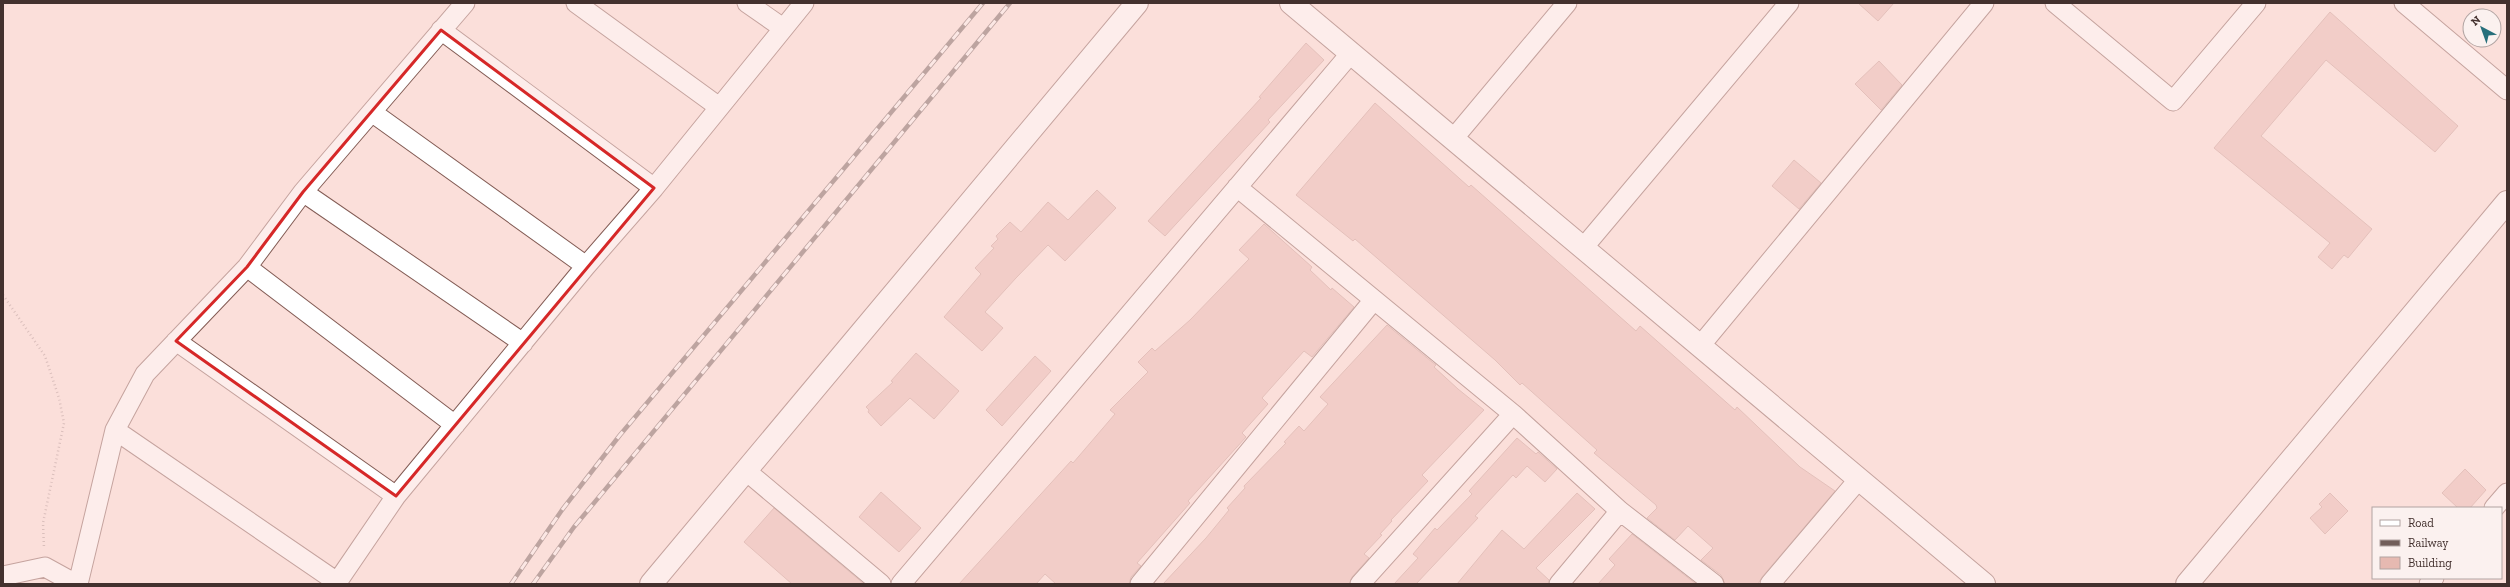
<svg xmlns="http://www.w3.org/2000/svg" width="2510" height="587" viewBox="0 0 2510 587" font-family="'Zilla Slab',serif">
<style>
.building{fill:#e6b9b1;stroke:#c79c94}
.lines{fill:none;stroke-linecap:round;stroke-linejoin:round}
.street-casing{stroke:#835c55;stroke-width:21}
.secondary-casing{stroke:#835c55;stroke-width:24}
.path{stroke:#b29a96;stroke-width:2.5;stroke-dasharray:1 3;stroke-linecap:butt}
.street{stroke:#fff;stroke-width:19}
.secondary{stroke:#fff;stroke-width:22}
.rail-casing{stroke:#725e5a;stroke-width:4.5}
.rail{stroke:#fbf1ef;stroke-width:3;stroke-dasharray:9;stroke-linecap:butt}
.marked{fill:none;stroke:#d62828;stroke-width:3;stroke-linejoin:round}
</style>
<rect width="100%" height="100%" fill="#fbdfda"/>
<path class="building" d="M 1858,3 L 1894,3 L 1878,21 Z
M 2330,12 L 2458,126 L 2435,152 L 2326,60 L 2261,136 L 2372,229 L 2348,258 L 2344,255 L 2332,269 L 2318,257 L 2330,243 L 2214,148 Z
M 1306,43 L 1324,60 L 1268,120 L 1270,122 L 1165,236 L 1148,221 L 1261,98 L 1259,97 Z
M 1879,61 L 1902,85 L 1881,110 L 1855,84 Z
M 1375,103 L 1469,187 L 1471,185 L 1636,331 L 1640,326 L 1735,410 L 1737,407 L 1800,467 L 1835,491 L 1762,577 L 1758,584 L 1725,584 L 1721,575 L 1701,560 L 1713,548 L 1688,526 L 1675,540 L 1647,518 L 1657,508 L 1656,505 L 1594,453 L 1597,450 L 1522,383 L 1520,385 L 1495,360 L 1355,239 L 1353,241 L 1296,195 Z
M 1794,160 L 1821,183 L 1799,209 L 1772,186 Z
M 1097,190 L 1116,208 L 1065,261 L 1048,245 L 1016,278 L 985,312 L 1003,328 L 982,351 L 944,317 L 981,274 L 975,268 L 994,248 L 991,246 L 998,239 L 996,236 L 1010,222 L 1021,232 L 1048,202 L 1068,220 Z
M 1264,224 L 1312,267 L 1310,270 L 1331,290 L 1332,288 L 1354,307 L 1312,357 L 1304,351 L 1262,398 L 1268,404 L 1242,433 L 1246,437 L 1188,501 L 1190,503 L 1137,563 L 1141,566 L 1131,577 L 1129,584 L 1056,584 L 1045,574 L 1036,584 L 959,584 L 1071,461 L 1073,463 L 1115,414 L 1110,410 L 1148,372 L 1138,362 L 1152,348 L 1155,351 L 1190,320 L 1249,259 L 1239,250 Z
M 1387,325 L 1432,362 L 1436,365 L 1434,367 L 1458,389 L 1484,410 L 1422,475 L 1428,481 L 1391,520 L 1392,521 L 1380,534 L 1382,535 L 1364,554 L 1369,558 L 1352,577 L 1349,584 L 1163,584 L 1206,538 L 1229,510 L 1227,508 L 1245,488 L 1244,486 L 1286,443 L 1284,442 L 1299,426 L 1304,431 L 1328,404 L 1320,397 Z
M 916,353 L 959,391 L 934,419 L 910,398 L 881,426 L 868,412 L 869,410 L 866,407 L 893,382 L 891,381 Z
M 1035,356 L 1051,371 L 1002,426 L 986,410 Z
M 1517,438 L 1536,454 L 1538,452 L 1557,469 L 1545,482 L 1527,466 L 1516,478 L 1513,475 L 1475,516 L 1478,518 L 1416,584 L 1394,584 L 1418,558 L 1413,554 L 1435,528 L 1437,530 L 1472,494 L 1469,491 Z
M 2465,469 L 2486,490 L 2470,508 L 2458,508 L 2442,493 Z
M 881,492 L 921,528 L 899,552 L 859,517 Z
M 1577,493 L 1595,509 L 1536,568 L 1549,580 L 1548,584 L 1457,584 L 1502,530 L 1524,549 Z
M 2330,493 L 2348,511 L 2325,534 L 2310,518 L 2322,507 L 2319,504 Z
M 774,508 L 864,584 L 792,584 L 744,542 Z
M 1632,534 L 1696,584 L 1598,584 L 1615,565 L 1609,559 Z"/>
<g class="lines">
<defs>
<path id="street" d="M 576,3 L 719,107
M 747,3 L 783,28
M 2055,3 L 2173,101 L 2256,3
M 2404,3 L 2507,90
M 441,30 L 654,188
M 373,113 L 586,266
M 1453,139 L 1567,3
M 1237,187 L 1513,414 L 1620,511 L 1714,584
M 303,192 L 523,343
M 1583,248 L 1789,3
M 247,267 L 455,425
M 176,341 L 396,496
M 1700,346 L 1984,3
M 115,430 L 337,582
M 745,470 L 881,584
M 2494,508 L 2507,493
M 3,576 L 45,567 L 76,584
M 78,584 L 115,430 L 145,374 L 247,267 L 303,192 L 465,3
M 336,584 L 396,496 L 586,266 L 654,188 L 804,3
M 901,584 L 1351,53
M 1140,584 L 1373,301
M 1360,584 L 1513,414
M 1559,584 L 1620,511
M 1770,584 L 1859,479
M 2429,584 L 2434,578"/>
<path id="secondary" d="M 1291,3 L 1984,584
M 651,584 L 1137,3
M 2187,584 L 2507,202"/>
</defs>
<use href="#street" class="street-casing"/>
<use href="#secondary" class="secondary-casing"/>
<path class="path" d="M 3,295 L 45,356 L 59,398 L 64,423 L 43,523 L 44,548"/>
<use href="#street" class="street"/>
<use href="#secondary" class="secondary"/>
<defs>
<path id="rail" d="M 511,584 L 562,510 L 620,435 L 983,3
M 533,584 L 574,527 L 1010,3"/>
</defs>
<use href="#rail" class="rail-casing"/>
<use href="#rail" class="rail"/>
</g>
<path d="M0 0H2510V587H0ZM 441,30 L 654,188 L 396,496 L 176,341 L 247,267 L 303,192 Z" fill="#fbdfda" fill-opacity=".55" fill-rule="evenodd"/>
<path class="marked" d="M 441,30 L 654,188 L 396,496 L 176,341 L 247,267 L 303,192 Z"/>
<rect width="2510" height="587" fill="none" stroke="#43312e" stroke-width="8"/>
<rect x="2372" y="507" width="130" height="72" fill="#fbf1ef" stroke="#b1a4a2"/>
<rect x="2380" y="520" width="20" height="6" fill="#ffffff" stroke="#b1a4a2"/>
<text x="2408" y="527" font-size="12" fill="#43312e">Road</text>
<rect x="2380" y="540" width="20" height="6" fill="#725e5a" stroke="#b1a4a2"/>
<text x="2408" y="547" font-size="12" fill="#43312e">Railway</text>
<rect x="2380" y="557" width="20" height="12" fill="#e6b9b1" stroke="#b1a4a2"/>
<text x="2408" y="567" font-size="12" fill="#43312e">Building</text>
<g transform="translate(2482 28) rotate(319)"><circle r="19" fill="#fbf1ef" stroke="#b1a4a2"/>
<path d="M0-3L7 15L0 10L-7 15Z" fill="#276f7b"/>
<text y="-6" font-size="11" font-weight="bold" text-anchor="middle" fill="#43312e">N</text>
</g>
</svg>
